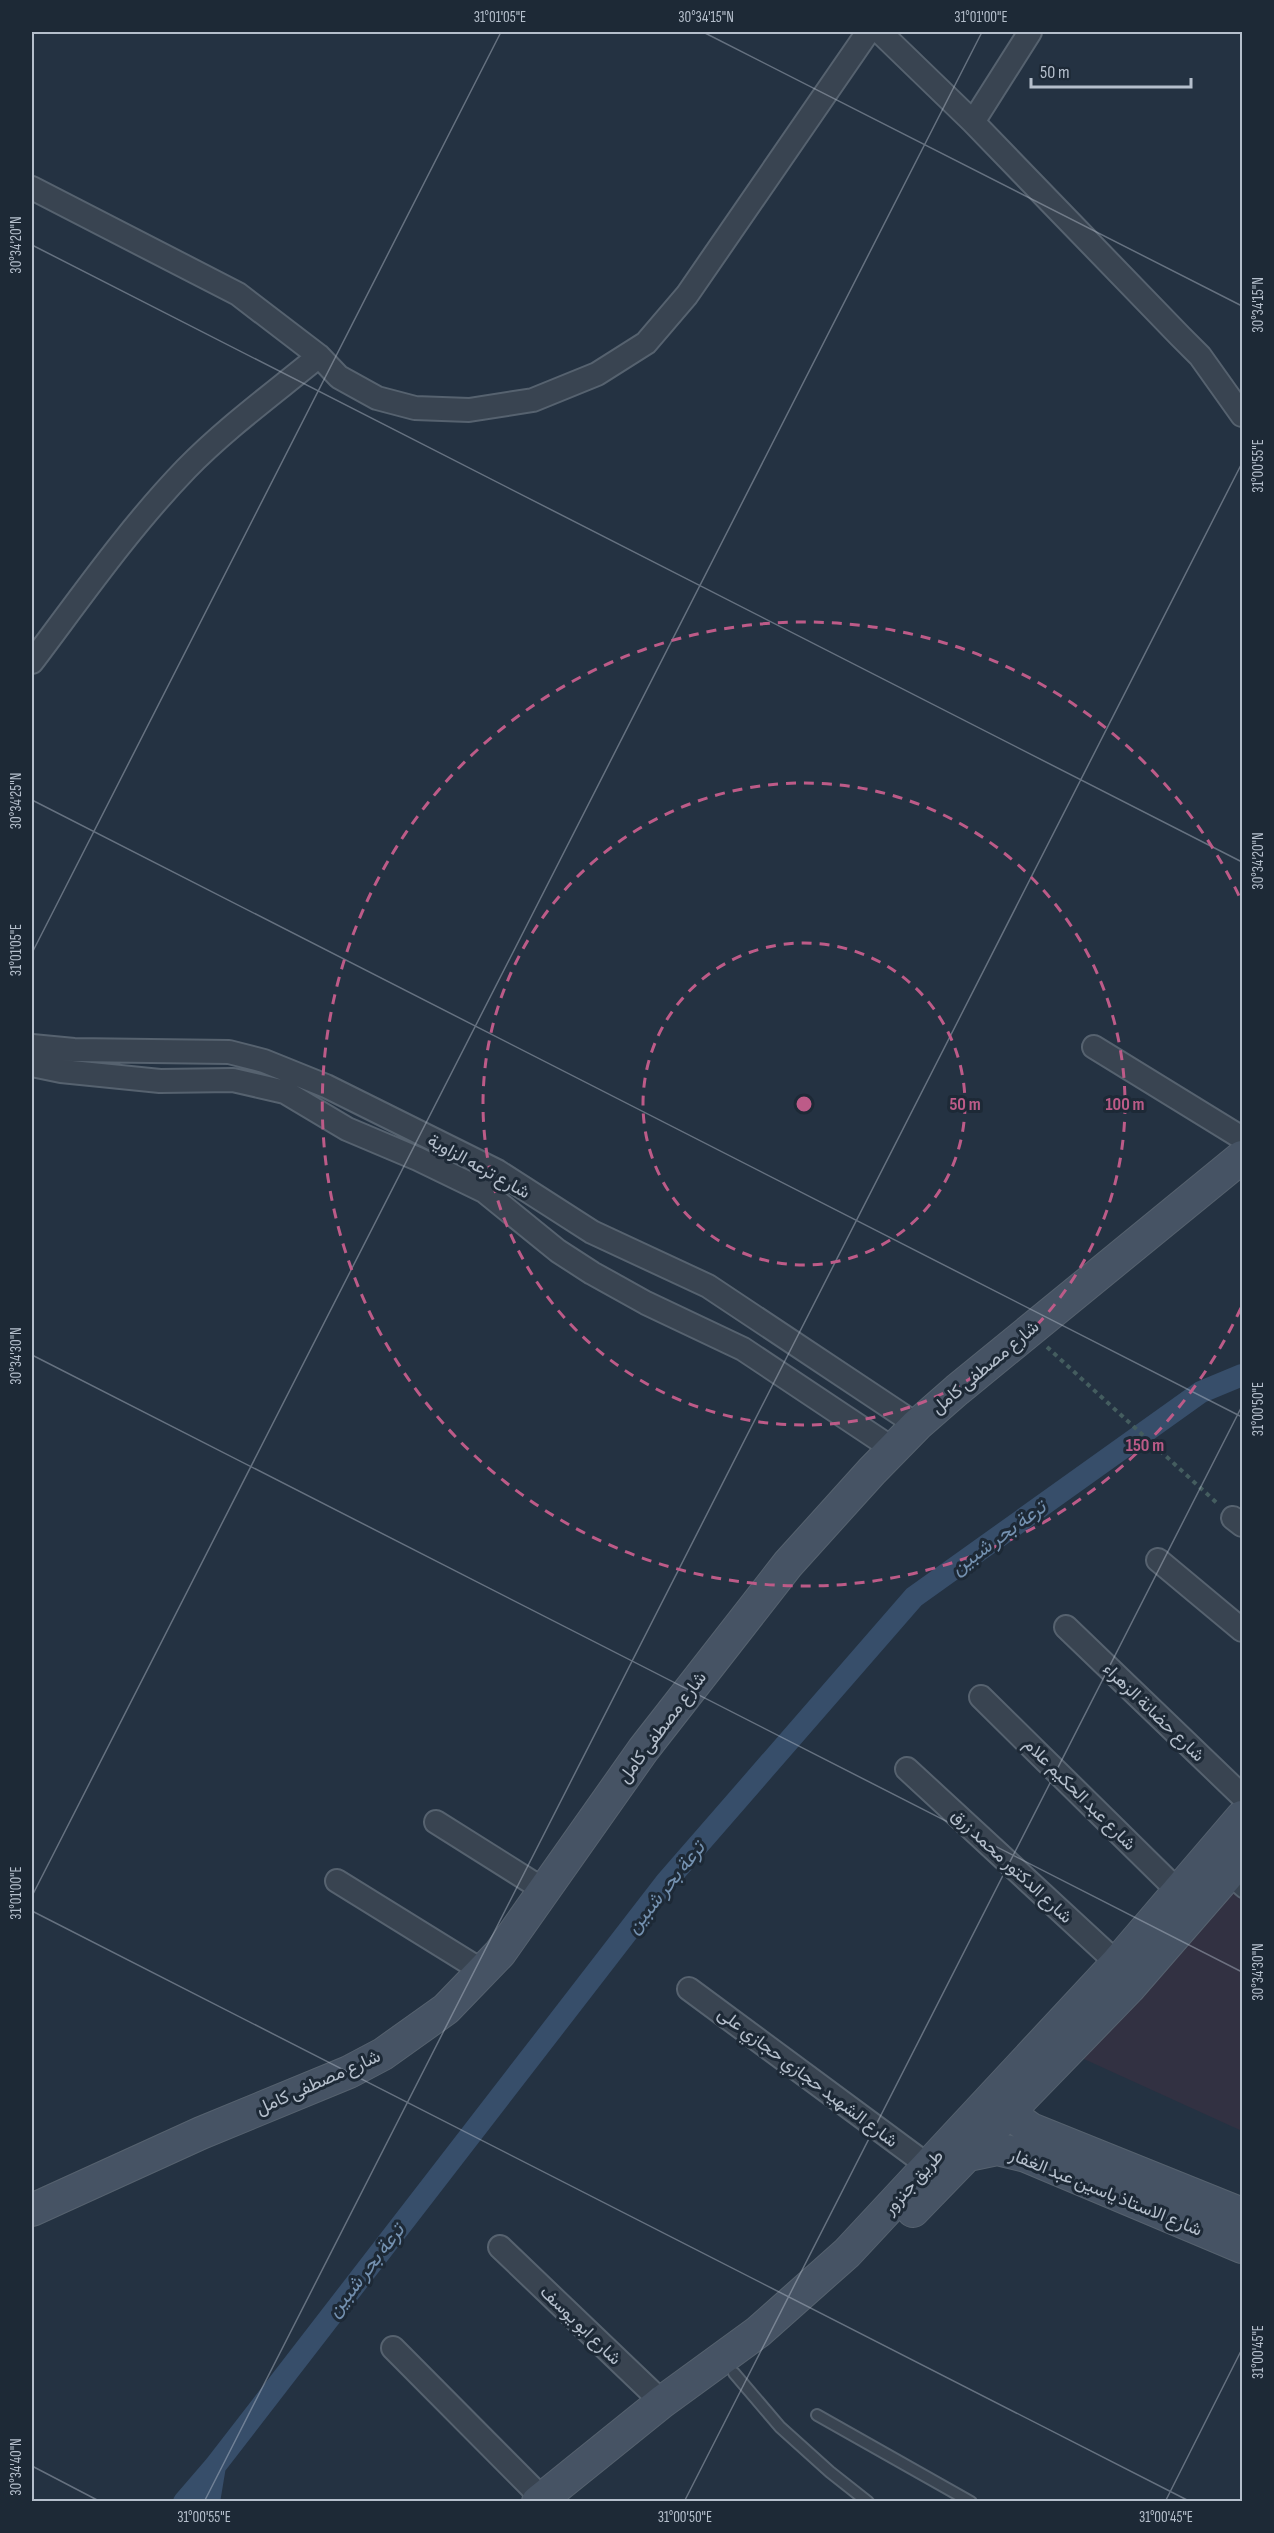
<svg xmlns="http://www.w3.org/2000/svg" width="1274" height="2533" viewBox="0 0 1274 2533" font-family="'Sofia Sans Condensed',Vazirmatn,sans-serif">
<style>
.medical{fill:#323142}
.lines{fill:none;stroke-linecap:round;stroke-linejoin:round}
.canal{stroke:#374e6a;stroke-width:22}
.lane-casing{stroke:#56626f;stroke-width:14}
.street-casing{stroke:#56626f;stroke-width:26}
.secondary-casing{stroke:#56626f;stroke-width:34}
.path{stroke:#445d5f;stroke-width:4;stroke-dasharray:4.5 4.5;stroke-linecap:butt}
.lane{stroke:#394451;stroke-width:10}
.street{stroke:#394451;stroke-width:22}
.secondary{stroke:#465364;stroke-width:32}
.ticks{fill:none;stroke:#b5bfcc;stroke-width:1.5;stroke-opacity:0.45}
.ring{fill:none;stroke:#bd5b88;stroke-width:3;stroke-dasharray:10 8}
.labels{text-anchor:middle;stroke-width:6;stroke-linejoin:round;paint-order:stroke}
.street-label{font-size:18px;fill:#b5bfcc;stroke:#1d2936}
.water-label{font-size:20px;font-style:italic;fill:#7491b0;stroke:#1d2936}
.centre{fill:#bd5b88;stroke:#1d2936;stroke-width:3}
.ring-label{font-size:18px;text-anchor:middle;font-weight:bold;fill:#bd5b88;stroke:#1d2936;stroke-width:6;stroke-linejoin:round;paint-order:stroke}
.neatline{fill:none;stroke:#b5bfcc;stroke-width:2}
.ticks-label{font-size:15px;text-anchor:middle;fill:#b5bfcc}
</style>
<rect width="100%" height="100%" fill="#243242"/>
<path class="medical" d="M 1242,1838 L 1242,2131 L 1062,2049 Z"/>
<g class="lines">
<path class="canal" d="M 184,2502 L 215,2466 L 666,1882 L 914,1597 L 1201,1392 L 1242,1375
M 209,2502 L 215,2466"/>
<defs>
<path id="lane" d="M 1228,1880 L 1242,1892
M 734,2373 L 780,2427 L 830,2472 L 868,2502
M 817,2415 L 971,2502"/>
<path id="street" d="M 880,32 L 973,122 L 1180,336 L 1200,356 L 1242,415
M 973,122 L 1030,32
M 32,188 L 238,294 L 319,356 L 339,377 L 377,398 L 415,408 L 469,410 L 533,400 L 597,374 L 646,343 L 687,295 L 868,32
M 32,662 C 81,597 129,528 186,469 C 226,428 274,393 319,356
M 32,1046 L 74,1050 L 229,1052 L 264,1061 L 326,1086 L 497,1171 L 592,1232 L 708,1286 L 917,1425
M 1094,1047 L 1242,1138
M 32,1065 L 61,1071 L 160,1081 L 233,1080 L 285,1092 L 347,1129 L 418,1159 L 484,1191 L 558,1251 L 592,1273 L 646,1303 L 743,1349 L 893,1449
M 1233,1518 L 1242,1525
M 1158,1560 L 1242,1630
M 1066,1627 L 1242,1796
M 981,1697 L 1179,1892
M 907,1769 L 1117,1963
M 436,1822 L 544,1890
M 337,1881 L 484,1972
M 689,1989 L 927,2165
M 500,2247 L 662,2402
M 393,2348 L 542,2498"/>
<path id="secondary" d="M 1014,2107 L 1021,2122 L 1031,2129 L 1242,2214
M 968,2155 L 997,2149 L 1026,2156 L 1242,2247
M 32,2210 L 201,2133 L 349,2072 L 383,2054 L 446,2009 L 500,1953 L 643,1750 L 788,1564 L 872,1471 L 917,1425 L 957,1390 L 1242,1157
M 913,2211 L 1129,1988 L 1242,1858
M 538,2502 L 662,2402 L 758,2332 L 847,2253 L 1117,1963 L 1242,1817"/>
</defs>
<use href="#lane" class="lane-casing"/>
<use href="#street" class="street-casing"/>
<use href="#secondary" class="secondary-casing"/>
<path class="path" d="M 1047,1347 L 1218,1504"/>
<use href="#lane" class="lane"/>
<use href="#street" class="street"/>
<use href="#secondary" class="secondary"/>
</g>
<path class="ticks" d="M 703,32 L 1242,306M 32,245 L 1242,862M 32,800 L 1242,1417M 32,953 L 501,32M 32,1355 L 1242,1972M 32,1896 L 982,32M 32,1911 L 1191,2502M 32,2466 L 101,2502M 204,2502 L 1242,463M 684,2502 L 1242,1406M 1165,2502 L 1242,2349"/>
<g class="ring">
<circle cx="804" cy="1104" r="161"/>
<circle cx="804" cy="1104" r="321"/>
<path d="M1241 1308A482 482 0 1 1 1241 900"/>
</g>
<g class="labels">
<g class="street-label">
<text transform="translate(479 1166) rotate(29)" y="6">شارع ترعه الزاوية</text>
<text transform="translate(985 1367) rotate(-40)" y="6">شارع مصطفى كامل</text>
<text transform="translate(1154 1712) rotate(44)" y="6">شارع حضانة الزهراء</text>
<text transform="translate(662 1727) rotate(-53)" y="6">شارع مصطفى كامل</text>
<text transform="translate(1080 1794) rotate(45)" y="6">شارع عبد الحكيم علام</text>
<text transform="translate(1012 1866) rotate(43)" y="6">شارع الدكتور محمد زرق</text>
<text transform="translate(808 2077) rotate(37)" y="6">شارع الشهيد حجازي حجازي على</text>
<text transform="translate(318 2082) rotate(-24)" y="6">شارع مصطفى كامل</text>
<text transform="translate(913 2182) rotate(-48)" y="6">طريق جنزور</text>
<text transform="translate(1106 2192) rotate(22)" y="6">شارع الاستاذ ياسين عبد الغفار</text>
<text transform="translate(581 2325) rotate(44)" y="6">شارع ابو يوسف</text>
</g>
<g class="water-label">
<text transform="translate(998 1537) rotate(-36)" y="7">ترعة بحر شبين</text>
<text transform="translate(665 1887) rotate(-51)" y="7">ترعة بحر شبين</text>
<text transform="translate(365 2270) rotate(-52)" y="7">ترعة بحر شبين</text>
</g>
</g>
<circle cx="804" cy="1104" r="9" class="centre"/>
<g class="ring-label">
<text x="965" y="1110">50 m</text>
<text x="1125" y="1110">100 m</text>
<text x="1145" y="1451">150 m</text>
</g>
<rect width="1274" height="2533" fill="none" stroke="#1d2936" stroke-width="66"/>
<path d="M1031 78v9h160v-9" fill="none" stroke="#b5bfcc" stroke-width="3"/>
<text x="1040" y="78" font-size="18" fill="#b5bfcc" stroke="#1d2936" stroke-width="4.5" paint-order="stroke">50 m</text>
<rect x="33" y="33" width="1208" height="2467" class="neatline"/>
<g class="ticks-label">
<text x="500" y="22">31°01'05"E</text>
<text x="706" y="22">30°34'15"N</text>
<text x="981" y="22">31°01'00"E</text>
<text transform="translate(16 245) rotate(-90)" y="5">30°34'20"N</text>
<text transform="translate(1258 305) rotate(-90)" y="5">30°34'15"N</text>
<text transform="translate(1258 466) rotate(-90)" y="5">31°00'55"E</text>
<text transform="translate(16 801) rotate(-90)" y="5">30°34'25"N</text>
<text transform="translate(1258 861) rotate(-90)" y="5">30°34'20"N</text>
<text transform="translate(16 950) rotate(-90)" y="5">31°01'05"E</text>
<text transform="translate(16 1356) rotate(-90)" y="5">30°34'30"N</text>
<text transform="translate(1258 1409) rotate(-90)" y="5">31°00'50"E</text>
<text transform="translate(16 1893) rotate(-90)" y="5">31°01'00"E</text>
<text transform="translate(1258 1972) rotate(-90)" y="5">30°34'30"N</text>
<text transform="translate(1258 2352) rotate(-90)" y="5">31°00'45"E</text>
<text transform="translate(16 2467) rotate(-90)" y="5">30°34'40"N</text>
<text x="204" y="2522">31°00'55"E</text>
<text x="685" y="2522">31°00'50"E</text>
<text x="1166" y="2522">31°00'45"E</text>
</g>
</svg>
